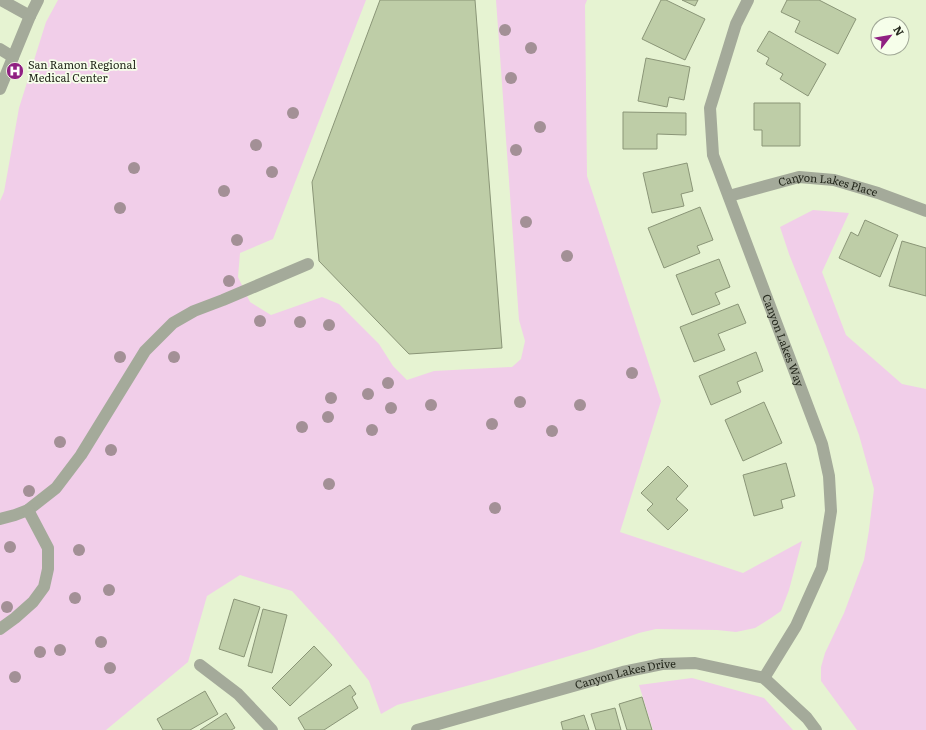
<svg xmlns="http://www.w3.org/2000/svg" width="926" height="730" viewBox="0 0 926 730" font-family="Literata,serif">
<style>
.green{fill:#f1cee9}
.building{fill:#becda7;stroke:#8a9577}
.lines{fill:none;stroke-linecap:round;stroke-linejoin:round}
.minor{stroke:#a4aa9a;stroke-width:12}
.tree{fill:#a39096}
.labels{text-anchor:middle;stroke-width:3.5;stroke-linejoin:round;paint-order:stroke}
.poi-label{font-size:11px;fill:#25291d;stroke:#f6feea;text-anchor:start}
.street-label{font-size:11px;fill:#25291d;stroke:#f6feea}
</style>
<rect width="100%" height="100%" fill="#e6f3d2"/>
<path class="green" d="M 58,0 L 366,0 L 273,239 L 240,253 L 238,277 L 250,302 L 271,315 L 322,297 L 339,304 L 379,344 L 393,366 L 407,380 L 434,371 L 512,367 L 521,359 L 525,341 L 519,320 L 496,0 L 587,0 L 585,5 L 587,176 L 661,401 L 620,532 L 743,573 L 802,541 L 789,590 L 781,611 L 771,618 L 755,628 L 736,632 L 717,630 L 656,629 L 639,633 L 593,649 L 492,679 L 397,705 L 381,714 L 369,681 L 334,637 L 292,591 L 240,575 L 207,596 L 188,662 L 106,730 L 0,730 L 0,201 L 4,192 L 19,108 L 46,22 Z
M 813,210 L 849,213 L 822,272 L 846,335 L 902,384 L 926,389 L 926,730 L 857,730 L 821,681 L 821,667 L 825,653 L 844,613 L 864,560 L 869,530 L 874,489 L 859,435 L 827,349 L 789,254 L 780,227 Z
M 692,678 L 764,698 L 793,730 L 653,730 L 639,685 Z"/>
<path class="building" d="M 380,0 L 475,0 L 502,348 L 409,354 L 319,261 L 312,182 Z
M 661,0 L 666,0 L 705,19 L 685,60 L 642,39 Z
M 682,0 L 698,0 L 695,6 Z
M 787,0 L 819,0 L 856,19 L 838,54 L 795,32 L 800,21 L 781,12 Z
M 769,31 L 826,64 L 808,96 L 780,79 L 783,74 L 766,64 L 769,58 L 757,51 Z
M 646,58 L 690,67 L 684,100 L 669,97 L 667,107 L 638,101 Z
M 754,103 L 800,103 L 800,146 L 762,146 L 762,130 L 754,130 Z
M 623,112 L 686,113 L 686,135 L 657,134 L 657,149 L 623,149 Z
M 687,163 L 693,191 L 681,194 L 684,206 L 652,213 L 643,173 Z
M 700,207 L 713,240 L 697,246 L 700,253 L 664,268 L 648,228 Z
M 865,220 L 898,235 L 880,277 L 839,258 L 851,232 L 858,236 Z
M 902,241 L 926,248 L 926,296 L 889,286 Z
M 719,259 L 730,287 L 715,293 L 720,304 L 692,315 L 676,275 Z
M 738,304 L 746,323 L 718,334 L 725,350 L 694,362 L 680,327 Z
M 756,352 L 763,371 L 737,382 L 741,392 L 711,405 L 699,376 Z
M 764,402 L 782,443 L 743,461 L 725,420 Z
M 786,463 L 795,496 L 781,500 L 783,508 L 754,516 L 743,475 Z
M 668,466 L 688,486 L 676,499 L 688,510 L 668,530 L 647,510 L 653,504 L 641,493 Z
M 234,599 L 260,607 L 244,657 L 219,649 Z
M 263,609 L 287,615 L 272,673 L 248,666 Z
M 314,646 L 332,665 L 290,706 L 272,688 Z
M 350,685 L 356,694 L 352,697 L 358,708 L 324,730 L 305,730 L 298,718 Z
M 205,691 L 218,714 L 190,730 L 163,730 L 157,719 Z
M 642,697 L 652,730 L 627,730 L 619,704 Z
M 615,708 L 621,730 L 596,730 L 591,714 Z
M 226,713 L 235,728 L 231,730 L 200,730 Z
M 584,715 L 589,730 L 563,730 L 561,722 Z"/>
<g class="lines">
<g class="minor">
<path d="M 1,0 L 30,16"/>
<path id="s1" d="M 748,0 L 736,24 L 710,108 L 713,155 L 822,444 L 829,476 L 831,511 L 822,568 L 796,626 L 764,678"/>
<path d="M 0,49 L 13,57"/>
<path d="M 0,89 L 30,16 L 38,0"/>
<path id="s2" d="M 729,196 L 799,177 L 834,180 L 878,193 L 926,211"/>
<path d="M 0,519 L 15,515 L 28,510 L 56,488 L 81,455 L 145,351 L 173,323 L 194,311 L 223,300 L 308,264"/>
<path d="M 0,629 L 15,618 L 33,602 L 44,587 L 48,569 L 48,548 L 28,510"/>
<path d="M 200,665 L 238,694 L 272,730"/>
<path id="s3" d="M 417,730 L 623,672 L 662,664 L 695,663 L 764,678 L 807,718 L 816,730"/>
</g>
</g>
<g class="tree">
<circle cx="505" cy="30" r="6"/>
<circle cx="531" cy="48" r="6"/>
<circle cx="511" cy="78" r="6"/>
<circle cx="293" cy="113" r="6"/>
<circle cx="540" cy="127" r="6"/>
<circle cx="256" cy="145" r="6"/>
<circle cx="516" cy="150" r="6"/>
<circle cx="134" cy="168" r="6"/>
<circle cx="272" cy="172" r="6"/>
<circle cx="224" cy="191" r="6"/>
<circle cx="120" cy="208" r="6"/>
<circle cx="526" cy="222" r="6"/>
<circle cx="237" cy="240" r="6"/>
<circle cx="567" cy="256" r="6"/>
<circle cx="229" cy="281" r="6"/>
<circle cx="260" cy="321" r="6"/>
<circle cx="300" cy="322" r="6"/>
<circle cx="329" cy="325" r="6"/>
<circle cx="120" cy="357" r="6"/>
<circle cx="174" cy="357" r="6"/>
<circle cx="632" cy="373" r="6"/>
<circle cx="388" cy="383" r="6"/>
<circle cx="368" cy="394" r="6"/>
<circle cx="331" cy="398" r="6"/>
<circle cx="520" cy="402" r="6"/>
<circle cx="431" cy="405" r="6"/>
<circle cx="580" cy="405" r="6"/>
<circle cx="391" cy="408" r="6"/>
<circle cx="328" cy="417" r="6"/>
<circle cx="492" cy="424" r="6"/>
<circle cx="302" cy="427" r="6"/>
<circle cx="372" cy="430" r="6"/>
<circle cx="552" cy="431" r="6"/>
<circle cx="60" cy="442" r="6"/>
<circle cx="111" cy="450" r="6"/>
<circle cx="329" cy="484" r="6"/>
<circle cx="29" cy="491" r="6"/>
<circle cx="495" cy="508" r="6"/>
<circle cx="10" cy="547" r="6"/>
<circle cx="79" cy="550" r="6"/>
<circle cx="109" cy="590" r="6"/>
<circle cx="75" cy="598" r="6"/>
<circle cx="7" cy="607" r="6"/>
<circle cx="101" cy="642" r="6"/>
<circle cx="60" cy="650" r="6"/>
<circle cx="40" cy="652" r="6"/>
<circle cx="110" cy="668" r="6"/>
<circle cx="15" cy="677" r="6"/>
</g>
<defs>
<symbol id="hospital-disc" viewBox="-11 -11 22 22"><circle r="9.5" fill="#902082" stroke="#f6feea"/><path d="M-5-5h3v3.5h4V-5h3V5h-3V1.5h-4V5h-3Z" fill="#fff"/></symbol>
</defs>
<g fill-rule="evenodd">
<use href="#hospital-disc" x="5" y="61" width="20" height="20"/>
</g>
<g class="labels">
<g class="poi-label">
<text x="28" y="69">San Ramon Regional<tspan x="28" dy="13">Medical Center</tspan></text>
</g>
<g class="street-label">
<text dy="4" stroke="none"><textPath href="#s2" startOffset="102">Canyon Lakes Place</textPath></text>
<text dy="4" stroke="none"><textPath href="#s1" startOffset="360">Canyon Lakes Way</textPath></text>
<text dy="4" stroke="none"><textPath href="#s3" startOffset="216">Canyon Lakes Drive</textPath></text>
</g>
</g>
<g transform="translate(890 36) rotate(59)"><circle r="19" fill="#f6feea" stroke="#a2a998"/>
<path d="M0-3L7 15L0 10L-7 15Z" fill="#902082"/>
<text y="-6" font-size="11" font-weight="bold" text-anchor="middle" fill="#25291d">N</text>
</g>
</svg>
